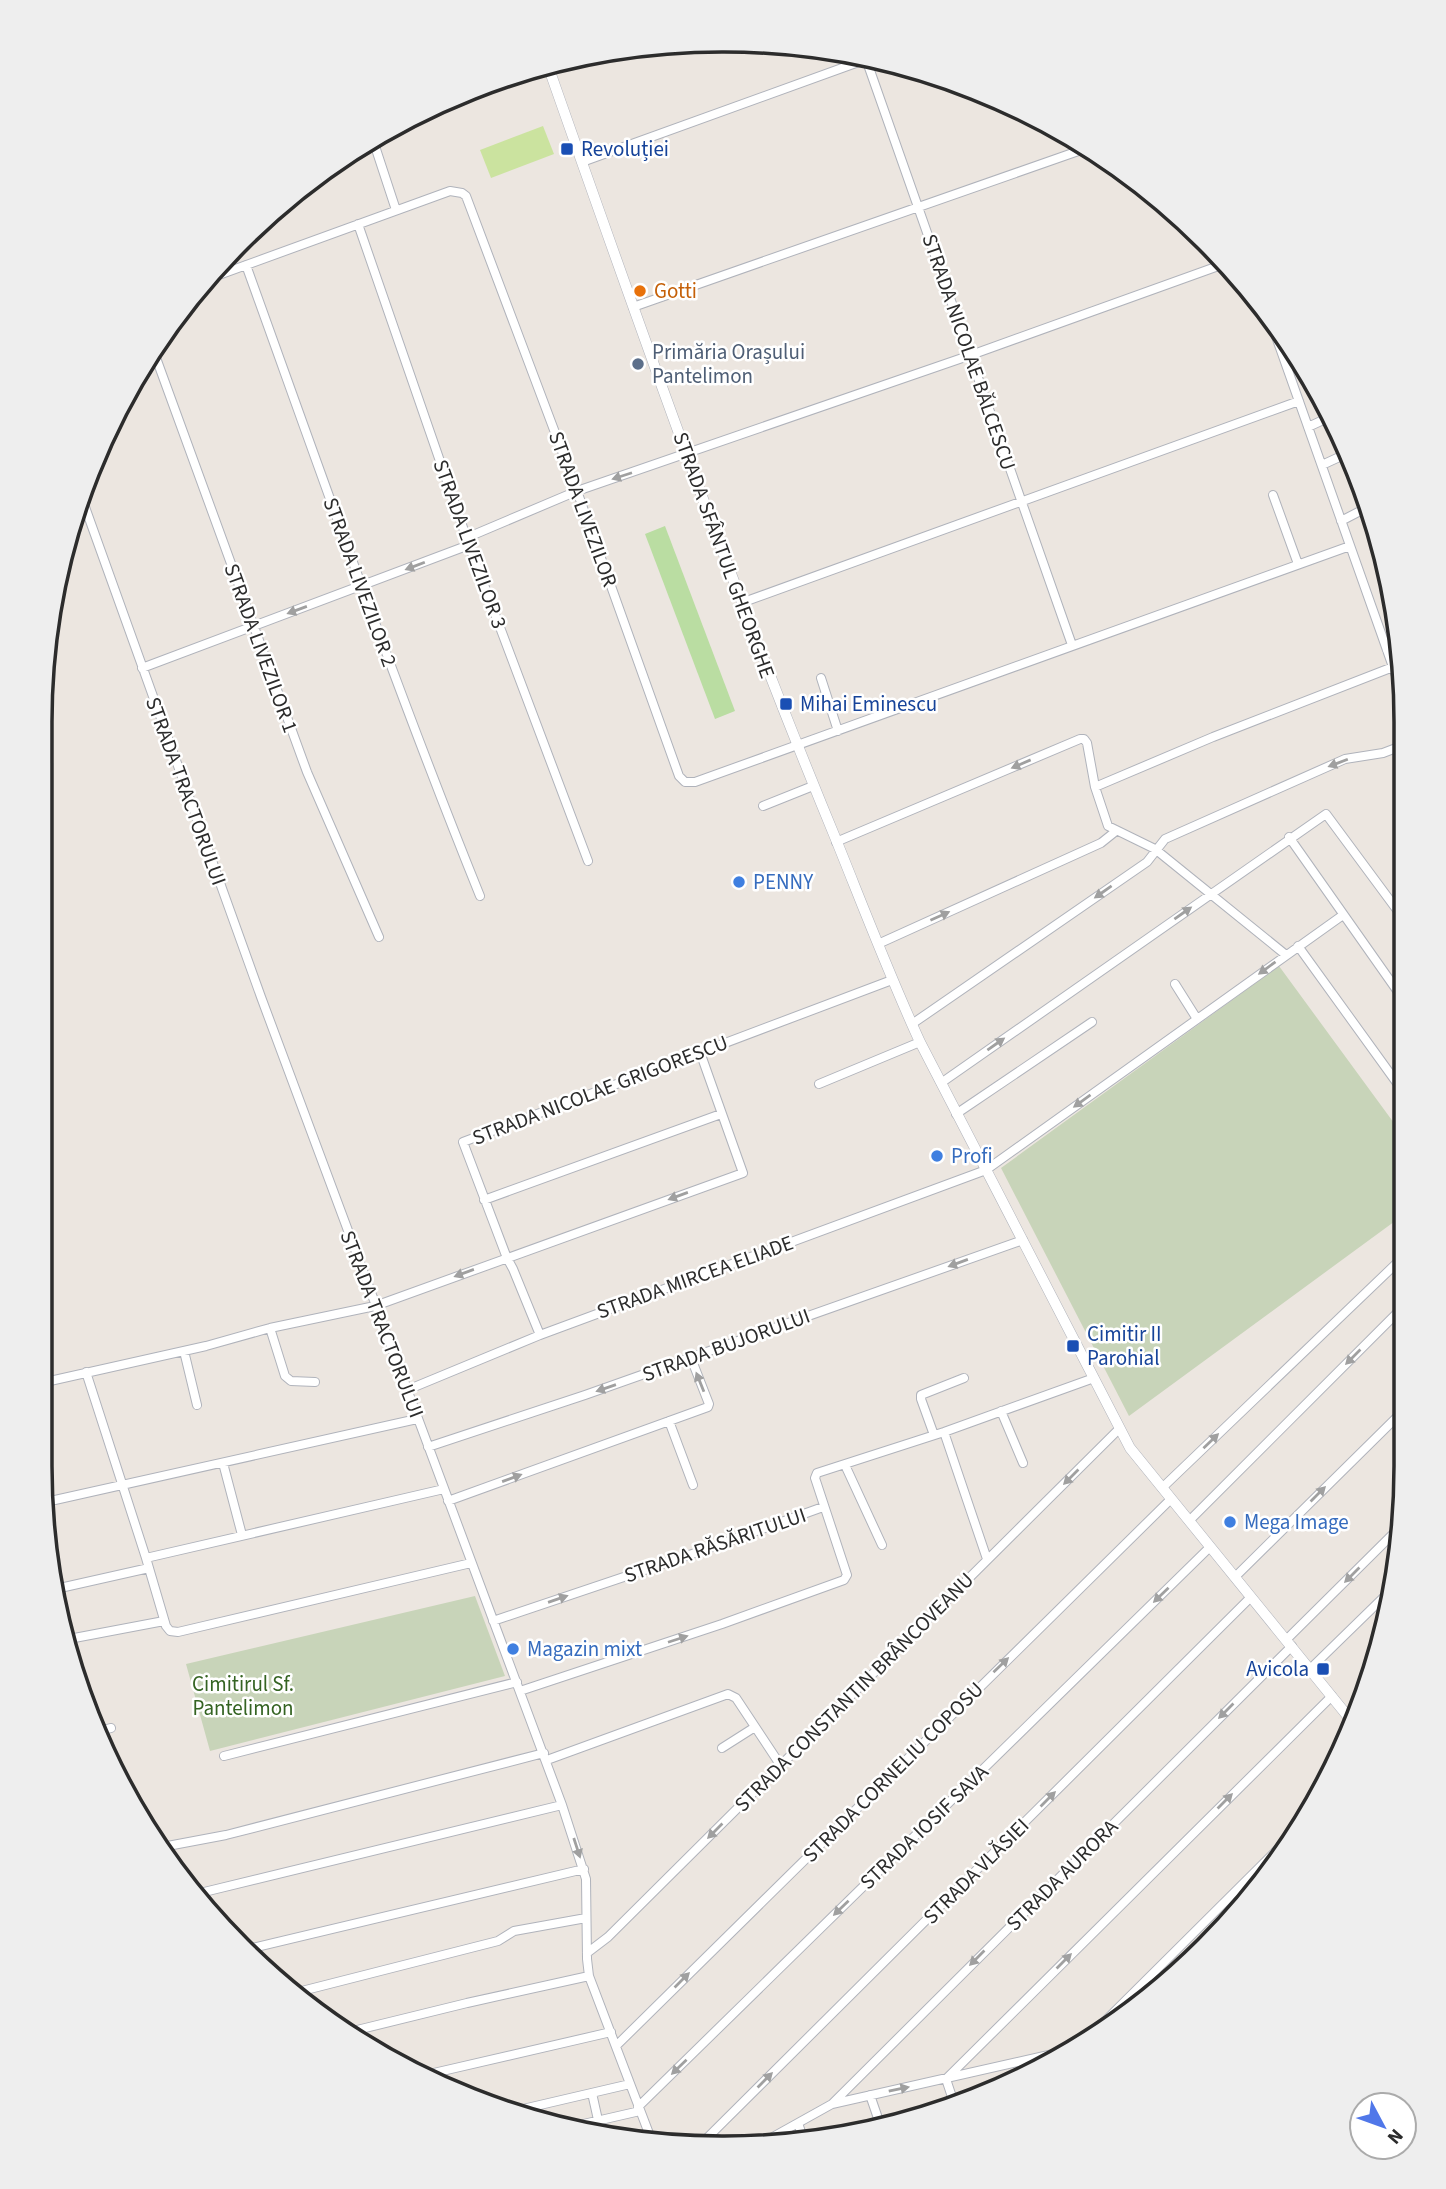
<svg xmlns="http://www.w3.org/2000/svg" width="1446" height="2189" viewBox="0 0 1446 2189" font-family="'Source Sans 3',sans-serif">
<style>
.green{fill:#badda2}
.cemetery{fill:#c8d4b9}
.pitch{fill:#cbe39f}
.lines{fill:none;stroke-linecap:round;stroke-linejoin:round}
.minor-casing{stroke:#b0b3bb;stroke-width:10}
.tertiary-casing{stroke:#b0b3bb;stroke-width:11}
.minor{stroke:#fff;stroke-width:8}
.tertiary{stroke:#fff;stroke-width:10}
.oneway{fill:#a0a0a0}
.transit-dot{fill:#1a4fb4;stroke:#fff;stroke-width:2.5}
.food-dot{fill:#e8710a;stroke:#fff;stroke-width:2.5}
.service-dot{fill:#5c6f8a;stroke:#fff;stroke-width:2.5}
.shop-dot{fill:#3f7fe0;stroke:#fff;stroke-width:2.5}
.labels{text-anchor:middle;stroke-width:5;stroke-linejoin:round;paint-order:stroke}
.transit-label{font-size:21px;fill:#164399;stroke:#fff;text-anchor:start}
.food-label{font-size:21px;fill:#c56008;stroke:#fff;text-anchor:start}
.service-label{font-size:21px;fill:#4e5e75;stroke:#fff;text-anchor:start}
.street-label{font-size:21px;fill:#2c2c2c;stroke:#fff}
.shop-label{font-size:21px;fill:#366cbe;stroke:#fff;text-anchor:start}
.park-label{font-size:21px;fill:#346322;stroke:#fff}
.rim{fill:none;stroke:#2c2c2c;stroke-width:3.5}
</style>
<rect width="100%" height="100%" fill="#ece6e0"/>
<path class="green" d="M 665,526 L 735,711 L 715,719 L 645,534 Z"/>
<path class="cemetery" d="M 1279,966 L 1402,1134 L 1402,1216 L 1129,1416 L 1001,1168 Z
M 475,1596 L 505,1676 L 210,1751 L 186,1664 Z"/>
<path class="pitch" d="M 543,126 L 554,154 L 491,178 L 480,150 Z"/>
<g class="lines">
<defs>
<path id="minor" d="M 866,59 L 1072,645
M 373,140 L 396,210
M 582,162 L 867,59
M 358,224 L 469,545 L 588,861
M 246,265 C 322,476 396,688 480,896
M 205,280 L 450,191 L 462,193 L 466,196 L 577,491 L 679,776 L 685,782 L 695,782 L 1350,546
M 633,307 L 1087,148
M 1267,311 L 1404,698
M 155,355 L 307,772 L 379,937
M 1308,427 L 1332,416
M 1322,465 L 1348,453
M 1273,495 L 1298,564
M 85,507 L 261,997 L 562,1805 L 586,1879 L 587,1959 L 589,1976 L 653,2144
M 1341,521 L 1368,507
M 466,538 L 577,491 L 971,355 L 1224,264
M 741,603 L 1299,401
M 1387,650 L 1398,639
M 142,668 L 469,545
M 821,678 L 838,731
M 1095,787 L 1213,737 L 1393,667
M 763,806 L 813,786
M 1289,837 L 1403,999
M 836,842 L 1080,739 L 1084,739 L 1087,743 L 1095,787 L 1108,826 L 1155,849 L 1286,955
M 878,944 L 1101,843 L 1116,831
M 1298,946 L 1402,1090
M 1175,984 L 1197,1019
M 912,1024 L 1147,862 L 1165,839 L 1345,759 L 1383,753 L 1404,745
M 941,1083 L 1326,814 L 1403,918
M 819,1084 L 920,1042
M 956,1114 L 1092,1022
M 484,1200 L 721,1114
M 270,1328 L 285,1376 L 291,1381 L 315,1382
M 540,1335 L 513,1269 L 507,1258 L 463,1142 L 892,980
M 184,1351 L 197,1405
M 86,1372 L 146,1558 L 166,1626 L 170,1631 L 178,1632 L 471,1563
M 41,1383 L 206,1346 L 270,1328 L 375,1306 L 743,1173 L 700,1052
M 407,1390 L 540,1335 L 986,1170 L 1343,915
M 1001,1411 L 1023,1463
M 669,1421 L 693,1485
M 944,1432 L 987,1559
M 934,1435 L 921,1399 L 921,1395 L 964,1378
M 428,1447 L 585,1395 L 1023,1240
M 223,1463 L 242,1535
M 845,1465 L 882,1545
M 1162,1488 L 1401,1259
M 448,1501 L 708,1407 L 709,1404 L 691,1358
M 46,1502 L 417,1419
M 1189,1521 L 1401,1309
M 146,1558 L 444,1489
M 1235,1577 L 1401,1413
M 60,1588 L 149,1568
M 493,1621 L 701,1551 L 823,1507
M 69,1639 L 164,1621
M 1286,1640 L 1400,1527
M 1310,1669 L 1389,1592
M 520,1691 L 722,1624 L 844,1580 L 847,1575 L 815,1478 L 817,1473 L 944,1432 L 1094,1378
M 99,1731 L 111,1728
M 722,1748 L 755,1727
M 224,1756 L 517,1682
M 547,1760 L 728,1694 L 736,1698 L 781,1766
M 157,1848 L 226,1835 L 544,1753
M 200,1893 L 562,1805
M 252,1948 L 584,1869
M 587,1953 L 608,1937 L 1119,1429
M 294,1993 L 498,1941 L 514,1931 L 586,1918
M 349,2032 L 467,2003 L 589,1976
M 1086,2040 L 1286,1841
M 616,2046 L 1171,1499
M 425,2075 L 611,2032
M 592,2093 L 598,2120
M 870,2095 L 881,2127
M 954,2103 L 946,2079 L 1332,1696
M 832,2104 L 1292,1646
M 638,2107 L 1210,1547
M 510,2112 L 630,2084
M 798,2123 L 802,2135
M 566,2128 L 640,2111
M 771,2138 L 832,2104 L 1075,2049
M 634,2141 L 650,2137
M 700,2145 L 1251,1597"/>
<path id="tertiary" d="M 547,63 C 639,325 731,586 837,842 C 864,909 890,977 920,1042 L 1130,1448 L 1350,1719"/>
</defs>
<use href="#minor" class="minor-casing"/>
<use href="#tertiary" class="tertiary-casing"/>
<use href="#minor" class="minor"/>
<use href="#tertiary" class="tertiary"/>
</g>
<defs><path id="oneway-solid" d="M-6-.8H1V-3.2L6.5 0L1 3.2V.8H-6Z" transform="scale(1.75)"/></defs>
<g class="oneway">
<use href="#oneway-solid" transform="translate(622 476) rotate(162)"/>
<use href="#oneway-solid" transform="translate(415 566) rotate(159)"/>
<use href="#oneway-solid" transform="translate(297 610) rotate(160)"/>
<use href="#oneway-solid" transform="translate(1338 763) rotate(159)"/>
<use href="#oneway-solid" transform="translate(1021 764) rotate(157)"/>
<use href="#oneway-solid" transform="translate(1103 892) rotate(145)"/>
<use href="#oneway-solid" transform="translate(1183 913) rotate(-35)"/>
<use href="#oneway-solid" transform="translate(940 916) rotate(-24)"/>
<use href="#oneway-solid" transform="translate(1267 968) rotate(144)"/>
<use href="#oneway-solid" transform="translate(996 1044) rotate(-35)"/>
<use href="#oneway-solid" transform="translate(1082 1101) rotate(144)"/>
<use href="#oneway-solid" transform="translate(678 1196) rotate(160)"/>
<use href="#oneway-solid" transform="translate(958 1263) rotate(160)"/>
<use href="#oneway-solid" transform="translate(464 1273) rotate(160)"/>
<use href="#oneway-solid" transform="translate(1353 1357) rotate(135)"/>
<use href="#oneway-solid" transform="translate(700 1382) rotate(-112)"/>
<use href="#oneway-solid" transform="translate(606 1388) rotate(161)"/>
<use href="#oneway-solid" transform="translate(1211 1441) rotate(-44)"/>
<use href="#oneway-solid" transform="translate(1071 1477) rotate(135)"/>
<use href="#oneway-solid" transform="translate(512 1478) rotate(-20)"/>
<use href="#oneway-solid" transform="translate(1318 1494) rotate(-45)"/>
<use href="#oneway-solid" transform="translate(1352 1575) rotate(135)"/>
<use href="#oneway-solid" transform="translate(1161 1595) rotate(136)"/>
<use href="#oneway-solid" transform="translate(558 1599) rotate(-19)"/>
<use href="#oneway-solid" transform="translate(678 1639) rotate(-18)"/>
<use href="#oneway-solid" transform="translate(1001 1665) rotate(-44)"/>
<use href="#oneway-solid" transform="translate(1226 1711) rotate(135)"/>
<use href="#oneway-solid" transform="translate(1048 1799) rotate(-45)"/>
<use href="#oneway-solid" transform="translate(1225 1801) rotate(-45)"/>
<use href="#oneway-solid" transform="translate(715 1831) rotate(135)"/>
<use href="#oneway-solid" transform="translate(577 1848) rotate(72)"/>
<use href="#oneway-solid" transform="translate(841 1908) rotate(136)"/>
<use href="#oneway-solid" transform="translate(977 1958) rotate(135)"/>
<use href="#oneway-solid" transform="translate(1064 1961) rotate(-45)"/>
<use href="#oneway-solid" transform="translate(682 1980) rotate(-45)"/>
<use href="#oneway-solid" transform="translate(679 2067) rotate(136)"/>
<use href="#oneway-solid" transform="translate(765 2080) rotate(-45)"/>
<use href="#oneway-solid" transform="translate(899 2089) rotate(-12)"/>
</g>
<g class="transit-dot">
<rect x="560" y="142" width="14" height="14" rx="3.5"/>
<rect x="779" y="697" width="14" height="14" rx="3.5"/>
<rect x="1066" y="1339" width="14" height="14" rx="3.5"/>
<rect x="1316" y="1662" width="14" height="14" rx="3.5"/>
</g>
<circle class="food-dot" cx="640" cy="291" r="7"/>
<circle class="service-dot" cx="638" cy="364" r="7"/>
<g class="shop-dot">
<circle cx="739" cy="882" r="7"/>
<circle cx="937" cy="1156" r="7"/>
<circle cx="1230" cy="1522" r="7"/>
<circle cx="513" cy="1649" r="7"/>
</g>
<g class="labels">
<g class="transit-label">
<text x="581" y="156">Revoluției</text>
<text x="800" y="711">Mihai Eminescu</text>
<text x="1087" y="1341">Cimitir II<tspan x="1087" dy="24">Parohial</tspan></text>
<text x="1309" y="1676" text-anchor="end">Avicola</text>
</g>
<g class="food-label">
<text x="654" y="298">Gotti</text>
</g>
<g class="service-label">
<text x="652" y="359">Primăria Orașului<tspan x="652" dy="24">Pantelimon</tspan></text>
</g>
<g class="street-label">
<text transform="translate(969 352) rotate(71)" y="7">STRADA NICOLAE BĂLCESCU</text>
<text transform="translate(583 509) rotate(70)" y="7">STRADA LIVEZILOR</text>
<text transform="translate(470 544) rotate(70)" y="7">STRADA LIVEZILOR 3</text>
<text transform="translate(724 555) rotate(70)" y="7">STRADA SFÂNTUL GHEORGHE</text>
<text transform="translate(360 582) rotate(70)" y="7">STRADA LIVEZILOR 2</text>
<text transform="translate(261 648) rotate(70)" y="7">STRADA LIVEZILOR 1</text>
<text transform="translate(186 791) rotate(70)" y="7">STRADA TRACTORULUI</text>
<text transform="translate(600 1090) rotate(-21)" y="7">STRADA NICOLAE GRIGORESCU</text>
<text transform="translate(695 1277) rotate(-20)" y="7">STRADA MIRCEA ELIADE</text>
<text transform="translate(382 1324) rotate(69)" y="7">STRADA TRACTORULUI</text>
<text transform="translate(726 1345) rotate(-20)" y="7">STRADA BUJORULUI</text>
<text transform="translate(715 1545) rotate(-19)" y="7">STRADA RĂSĂRITULUI</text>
<text transform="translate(854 1692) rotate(-45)" y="7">STRADA CONSTANTIN BRÂNCOVEANU</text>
<text transform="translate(893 1772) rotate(-45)" y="7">STRADA CORNELIU COPOSU</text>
<text transform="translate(924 1827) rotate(-44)" y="7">STRADA IOSIF SAVA</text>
<text transform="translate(976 1871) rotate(-45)" y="7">STRADA VLĂSIEI</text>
<text transform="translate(1062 1875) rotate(-45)" y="7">STRADA AURORA</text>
</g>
<g class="shop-label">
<text x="753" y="889">PENNY</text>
<text x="951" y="1163">Profi</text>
<text x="1244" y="1529">Mega Image</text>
<text x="527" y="1656">Magazin mixt</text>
</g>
<g class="park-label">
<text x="243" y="1691">Cimitirul Sf.<tspan x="243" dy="24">Pantelimon</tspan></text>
</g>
</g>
<path d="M0 0H1446V2189H0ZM722 52H724A670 670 0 0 1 1394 722V1466A670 670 0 0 1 724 2136H722A670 670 0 0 1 52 1466V722A670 670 0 0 1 722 52Z" fill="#eee" fill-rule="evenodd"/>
<path class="rim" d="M722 52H724A670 670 0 0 1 1394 722V1466A670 670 0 0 1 724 2136H722A670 670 0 0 1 52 1466V722A670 670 0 0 1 722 52Z"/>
<g transform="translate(1383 2126) rotate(131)"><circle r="33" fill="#ffffff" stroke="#ababab" stroke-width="2"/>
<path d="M0-5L12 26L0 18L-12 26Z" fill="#5077e9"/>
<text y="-10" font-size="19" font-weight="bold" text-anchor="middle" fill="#2c2c2c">N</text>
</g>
</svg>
